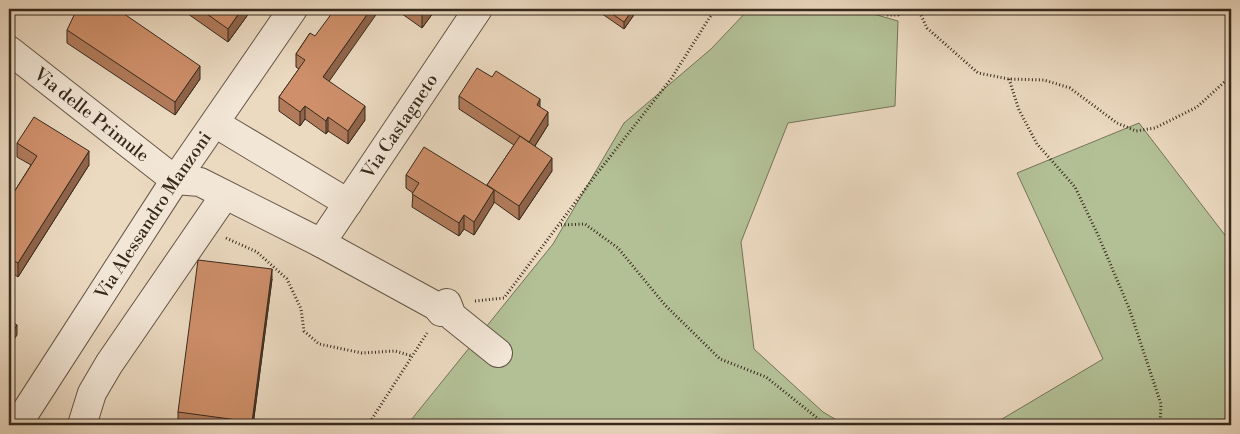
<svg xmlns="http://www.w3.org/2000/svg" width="1240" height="434" viewBox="0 0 1240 434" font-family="'Libre Bodoni',serif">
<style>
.green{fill:#b3c096;stroke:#75755a}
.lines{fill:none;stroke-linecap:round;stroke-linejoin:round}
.minor-casing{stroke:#645646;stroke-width:30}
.path{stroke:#372a1d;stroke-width:3;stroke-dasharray:1 2.5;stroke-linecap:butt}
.minor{stroke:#f2e6d6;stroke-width:28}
.wall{fill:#b17b5b;stroke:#372a1d}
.shaded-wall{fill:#90644a;stroke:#372a1d}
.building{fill:#ce8f6a;stroke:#372a1d}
.labels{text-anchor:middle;stroke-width:4;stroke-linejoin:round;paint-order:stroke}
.street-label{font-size:18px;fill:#372a1d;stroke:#f2e6d6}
</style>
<rect width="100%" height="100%" fill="#ebd9c0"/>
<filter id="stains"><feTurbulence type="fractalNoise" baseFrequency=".004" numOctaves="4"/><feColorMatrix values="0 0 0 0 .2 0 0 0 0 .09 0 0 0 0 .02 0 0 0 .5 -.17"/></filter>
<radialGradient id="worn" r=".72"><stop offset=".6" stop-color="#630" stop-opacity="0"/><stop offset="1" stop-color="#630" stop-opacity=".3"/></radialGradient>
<path class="green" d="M 749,9 L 856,9 L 898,21 L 895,106 L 788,123 L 741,242 L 754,349 L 823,412 L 845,425 L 407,425 L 553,244 L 624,123 L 711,49 Z
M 1139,123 L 1231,243 L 1231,425 L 992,425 L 1103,359 L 1017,173 Z"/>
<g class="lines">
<defs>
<g id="minor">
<path id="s1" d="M 9,50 L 175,180"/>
<path d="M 228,131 L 348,203"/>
<path d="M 175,180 L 200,182 L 321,243 L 436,306 L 441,312 L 447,303 L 452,316 L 498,353"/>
<path id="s2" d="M 321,243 L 478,9"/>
<path id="s3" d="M 17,425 L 175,180 L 293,9"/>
<path d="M 82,425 L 92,393 L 109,364 L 225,195"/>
</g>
</defs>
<use href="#minor" class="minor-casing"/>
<path class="path" d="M 879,9 L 886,15 L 898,15 L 900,9
M 918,9 L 927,28 L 978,73 L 1009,79 L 1044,80 L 1070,88 L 1117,123 L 1136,131 L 1155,128 L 1197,107 L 1231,76
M 1009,79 L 1019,110 L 1037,144 L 1075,187 L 1098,235 L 1129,308 L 1161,404 L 1160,425
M 561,225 L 585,224 L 618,248 L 665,305 L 720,359 L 766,377 L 826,425
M 226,238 L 257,252 L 287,279 L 301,309 L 304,331 L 319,344 L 362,353 L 395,351 L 412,356
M 475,301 L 504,298 L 595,176 L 671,79 L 715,9
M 368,425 L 427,333"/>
<use href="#minor" class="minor"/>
</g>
<path class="wall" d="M 181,9 L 252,9 L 228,42 Z
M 395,9 L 436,9 L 422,28 Z
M 595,9 L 638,9 L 624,29 Z
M 67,30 L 200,79 L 175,115 L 67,43 Z
M 310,33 L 329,81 L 365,120 L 348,144 L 328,131 L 326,134 L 305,119 L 300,126 L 279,111 L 279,97 L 299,69 L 296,67 L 296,54 Z
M 459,96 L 540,107 L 548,125 L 535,146 L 552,171 L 519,220 L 494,202 L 474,235 L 464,229 L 459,236 L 412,207 L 413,193 L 406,188 L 406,175 L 487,186 L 487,185 L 514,145 L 459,109 Z
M 17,143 L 89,165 L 18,277 L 9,271 L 9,200 L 31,165 L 17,157 Z
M 272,279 L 253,425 L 205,425 L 178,422 L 178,412 Z"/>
<path class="shaded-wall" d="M 242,9 L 252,9 L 228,42 L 228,29 Z
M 371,9 L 380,9 L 323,90 L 323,77 Z
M 426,9 L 436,9 L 422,28 L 422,14 Z
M 633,9 L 638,9 L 624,29 L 624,22 Z
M 200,66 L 200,79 L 175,115 L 175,102 Z
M 540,99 L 540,113 L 537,105 Z
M 305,106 L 305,119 L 300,126 L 300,112 Z
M 365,106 L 365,120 L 348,144 L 348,131 Z
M 548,112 L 548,125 L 529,155 L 529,142 Z
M 328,117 L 328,131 L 326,134 L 326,121 Z
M 89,151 L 89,165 L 18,277 L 18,263 Z
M 552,158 L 552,171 L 519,220 L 519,206 Z
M 494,190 L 494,203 L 474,235 L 474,222 Z
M 464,215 L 464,229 L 459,236 L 459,223 Z
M 272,269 L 272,279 L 253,425 L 252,425 Z
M 17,325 L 17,335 L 9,347 L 9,338 Z"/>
<path class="building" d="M 77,9 L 117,9 L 200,66 L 175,102 L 67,30 Z
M 200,9 L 242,9 L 228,29 Z
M 335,9 L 371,9 L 323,77 L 365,106 L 348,131 L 328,117 L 326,121 L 305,106 L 300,112 L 279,97 L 305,60 L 296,54 L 310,33 L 315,36 Z
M 414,9 L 426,9 L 422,14 Z
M 605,9 L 633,9 L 624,22 Z
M 477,68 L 492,77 L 496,71 L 540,99 L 537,105 L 548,112 L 529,142 L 459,96 Z
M 34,117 L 89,151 L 18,263 L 9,258 L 9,200 L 37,156 L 17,143 Z
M 520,136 L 552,158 L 519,206 L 487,185 Z
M 424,147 L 494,190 L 474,222 L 464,215 L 459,223 L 412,194 L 419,183 L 406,175 Z
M 198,260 L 272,269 L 252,422 L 178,412 Z
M 9,320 L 17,325 L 9,338 Z"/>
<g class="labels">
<g class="street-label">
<text dy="6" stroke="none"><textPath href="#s1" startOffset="105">Via delle Primule</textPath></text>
<text dy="6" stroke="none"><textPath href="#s2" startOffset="141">Via Castagneto</textPath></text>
<text dy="6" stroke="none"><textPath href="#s3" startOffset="250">Via Alessandro Manzoni</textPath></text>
</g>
</g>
<rect width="1240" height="434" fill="none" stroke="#ebd9c0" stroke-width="30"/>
<rect x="10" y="10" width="1220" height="414" fill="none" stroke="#372a1d" stroke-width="2.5"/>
<rect x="15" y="15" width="1210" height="404" fill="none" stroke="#372a1d"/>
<rect width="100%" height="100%" filter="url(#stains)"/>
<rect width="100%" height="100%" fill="url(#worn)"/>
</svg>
